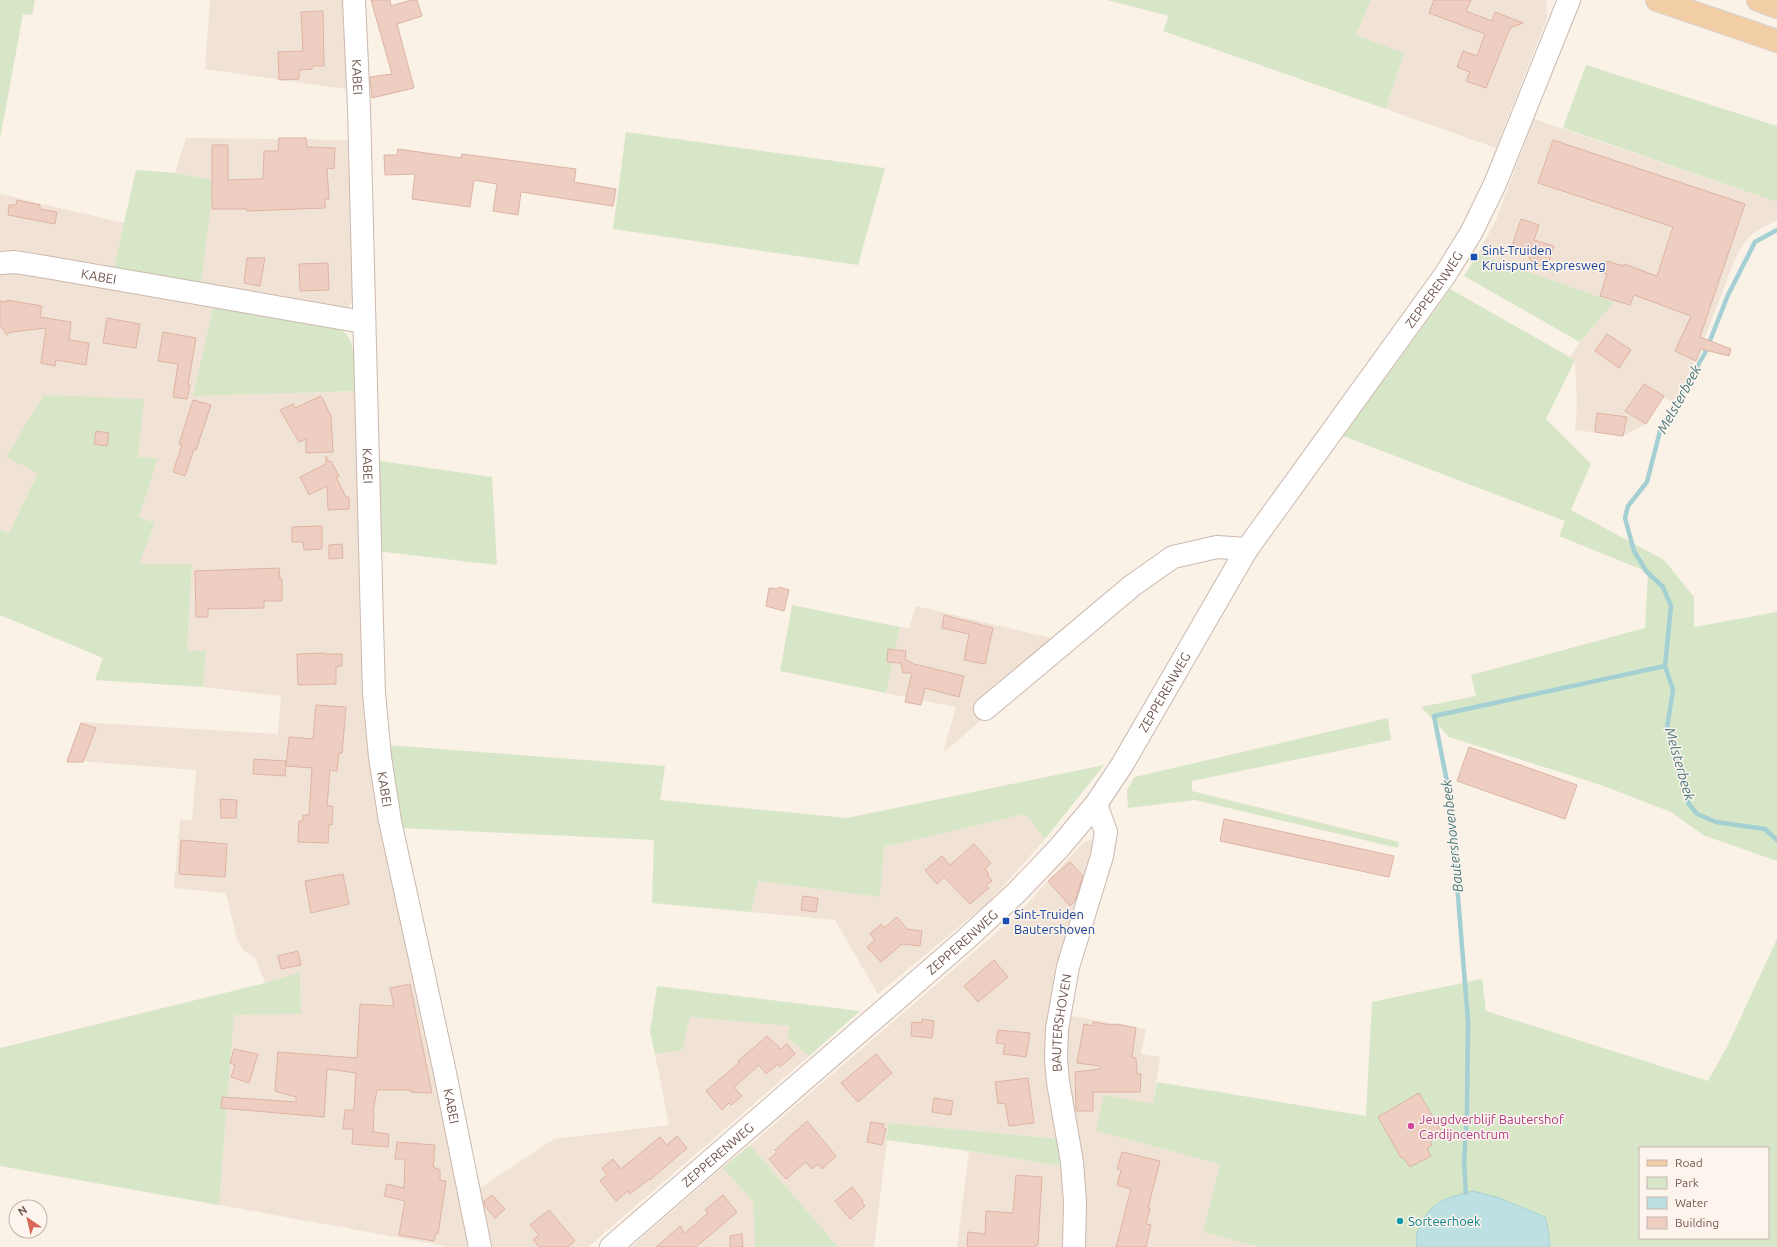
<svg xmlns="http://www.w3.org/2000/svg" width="1777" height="1247" viewBox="0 0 1777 1247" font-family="Ubuntu,sans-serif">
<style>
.residential{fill:#f1e2d6}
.green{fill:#d7e6c7;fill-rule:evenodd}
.water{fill:#bde1e2;stroke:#a5d0d3}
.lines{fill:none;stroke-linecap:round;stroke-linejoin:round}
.stream{stroke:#a5d0d3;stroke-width:4.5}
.building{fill:#edcec1;stroke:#deb3a3}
.minor-casing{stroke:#cbb8ae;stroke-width:24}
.major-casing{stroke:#d7d0cd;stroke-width:24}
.minor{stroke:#fff;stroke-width:22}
.major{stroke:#f2cea6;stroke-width:22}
.transit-dot{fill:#1a4fb4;stroke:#fdf5ed;stroke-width:1.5}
.hotel-dot{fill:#d1479c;stroke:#fdf5ed;stroke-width:1.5}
.culture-dot{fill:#0f9aa8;stroke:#fdf5ed;stroke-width:1.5}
.labels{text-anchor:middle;stroke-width:3;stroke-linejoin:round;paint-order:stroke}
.street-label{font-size:13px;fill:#71574e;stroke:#fdf5ed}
.transit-label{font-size:13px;fill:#164399;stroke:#fdf5ed;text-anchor:start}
.hotel-label{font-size:13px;fill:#b23c85;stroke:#fdf5ed;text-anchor:start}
.culture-label{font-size:13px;fill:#0d838f;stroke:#fdf5ed;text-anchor:start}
.water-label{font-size:14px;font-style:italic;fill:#47787b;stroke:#fdf5ed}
</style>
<rect width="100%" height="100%" fill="#faf1e7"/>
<path class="residential" d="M 210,0 L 344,0 L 346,89 L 205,69 Z
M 1371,0 L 1546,0 L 1547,18 L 1496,148 L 1386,109 L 1404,54 L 1356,35 Z
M 1534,119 L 1777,202 L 1777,220 L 1755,232 L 1746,240 L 1735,259 L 1696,360 L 1673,402 L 1663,397 L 1646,424 L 1623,436 L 1575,430 L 1577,406 L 1575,361 L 1570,357 L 1580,342 L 1614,302 L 1478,254 L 1496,220 Z
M 186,138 L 348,140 L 353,292 L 352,302 L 348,307 L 337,308 L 201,283 L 214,180 L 175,173 Z
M 0,194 L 124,223 L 114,267 L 5,253 L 0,255 Z
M 3,271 L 214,303 L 193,396 L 357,391 L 361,639 L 370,749 L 475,1247 L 445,1247 L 445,1246 L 219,1205 L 234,1015 L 301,1014 L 300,973 L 265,983 L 255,957 L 243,950 L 236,936 L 226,893 L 174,888 L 180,819 L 192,820 L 196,770 L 66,760 L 81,722 L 278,734 L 281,696 L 203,687 L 206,651 L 187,651 L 192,564 L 139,564 L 155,523 L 139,517 L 158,458 L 138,457 L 38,473 L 9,533 L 0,529 L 0,272 Z
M 916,606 L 1055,639 L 1066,647 L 943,753 L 956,707 L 886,693 L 900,627 L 909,628 Z
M 1025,814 L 1045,839 L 990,901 L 878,994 L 835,920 L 751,912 L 758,881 L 880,897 L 884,847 Z
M 1090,840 L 1094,844 L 1095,852 L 1060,961 L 1062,1139 L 889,1123 L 874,1247 L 838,1247 L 750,1145 L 1017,915 L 1083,843 Z
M 1067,1015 L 1146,1029 L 1141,1054 L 1160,1057 L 1153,1105 L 1104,1095 L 1097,1131 L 1220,1164 L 1203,1232 L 1259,1247 L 1083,1247 L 1066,1076 Z
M 689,1017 L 791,1026 L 787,1037 L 809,1056 L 588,1247 L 491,1247 L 478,1189 L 554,1139 L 669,1125 L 655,1054 L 681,1050 Z
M 969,1151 L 1066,1167 L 1067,1247 L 957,1247 Z
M 722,1168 L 753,1201 L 755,1247 L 631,1247 Z"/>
<path class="green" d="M 0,0 L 35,0 L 32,15 L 23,14 L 0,139 Z
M 1107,0 L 1371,0 L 1356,35 L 1404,53 L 1386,109 L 1163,31 L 1169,16 Z
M 1586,65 L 1777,126 L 1777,202 L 1563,128 Z
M 626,132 L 885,168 L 858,265 L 613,229 Z
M 136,170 L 175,173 L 214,180 L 201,283 L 114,267 Z
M 1478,254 L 1614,302 L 1580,342 L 1464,276 Z
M 1450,289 L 1575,360 L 1546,419 L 1591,464 L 1571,510 L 1664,560 L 1694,597 L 1694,627 L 1777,612 L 1777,861 L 1703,835 L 1671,812 L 1601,785 L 1449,737 L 1421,707 L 1476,696 L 1471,675 L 1645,628 L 1648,572 L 1559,536 L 1565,521 L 1343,436 Z
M 214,303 L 335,327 C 338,328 342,330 344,332 C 357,343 356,375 357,391 L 193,396 Z
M 44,395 L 144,399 L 138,457 L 158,458 L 139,517 L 155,523 L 139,564 L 192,564 L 187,651 L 206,651 L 203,687 L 95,680 L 103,658 L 0,615 L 0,529 L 9,533 L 38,473 L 6,457 Z
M 374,460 L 492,477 L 497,565 L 376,551 Z
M 792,605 L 900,627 L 886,693 L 780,671 Z
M 1388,718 L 1391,740 L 1192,781 L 1192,791 L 1399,842 L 1398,848 L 1195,800 L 1128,808 L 1127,790 L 1135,777 Z
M 386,745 L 665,766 L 660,800 L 847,818 L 1104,765 L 1045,839 L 1025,814 L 884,847 L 880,897 L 758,881 L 751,912 L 652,903 L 654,840 L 401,828 Z
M 1777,939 L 1777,1247 L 1548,1247 L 1550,1245 L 1548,1229 L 1545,1217 L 1499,1198 L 1473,1191 L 1439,1202 L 1420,1222 L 1415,1241 L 1417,1247 L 1259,1247 L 1203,1232 L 1220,1164 L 1096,1131 L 1104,1095 L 1153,1104 L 1157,1082 L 1366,1116 L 1372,1002 L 1482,979 L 1486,1011 L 1708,1081 L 1727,1047 ZM 1640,1148 L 1768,1148 L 1768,1238 L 1640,1238 Z
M 300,972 L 301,1014 L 234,1015 L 219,1205 L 0,1166 L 0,1048 L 265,983 Z
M 657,986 L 860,1011 L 809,1056 L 787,1037 L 790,1026 L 690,1017 L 682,1050 L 655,1054 L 650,1032 Z
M 889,1123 L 1062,1139 L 1066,1167 L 969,1151 L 886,1140 Z
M 750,1145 L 838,1247 L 755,1247 L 753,1201 L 722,1168 Z"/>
<path class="water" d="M 1473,1191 L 1499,1198 L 1545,1217 L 1548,1229 L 1550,1245 L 1548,1247 L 1417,1247 C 1412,1233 1427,1209 1440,1202 C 1449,1197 1463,1194 1473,1191 Z"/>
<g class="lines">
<path class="stream" d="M 1777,230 L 1755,242 L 1728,295 L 1705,353 L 1660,431 L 1647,482 L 1628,506 L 1625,518 L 1634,551 L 1646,571 L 1663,587 L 1671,606 L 1665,666 L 1673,690 L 1667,728 L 1689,804 L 1697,814 L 1716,822 L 1765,829 L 1777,840
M 1466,1193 L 1464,1162 L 1467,1110 L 1468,1021 L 1450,797 L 1434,716 L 1665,666"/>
</g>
<path class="building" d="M 371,0 L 390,0 L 391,6 L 411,0 L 417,0 L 422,16 L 397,24 L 414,88 L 372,98 L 370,77 L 392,74 Z
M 1434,0 L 1471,0 L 1466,11 L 1492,21 L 1495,12 L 1523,23 L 1510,28 L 1486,88 L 1466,81 L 1470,72 L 1457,67 L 1463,51 L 1477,56 L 1485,34 L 1429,13 Z
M 323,11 L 324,66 L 312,66 L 312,69 L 299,70 L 299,79 L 279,80 L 278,52 L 303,51 L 301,12 Z
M 279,138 L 306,138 L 307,147 L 335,148 L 334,169 L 327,168 L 329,199 L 325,199 L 325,208 L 247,211 L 247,209 L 212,209 L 212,145 L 228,145 L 228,180 L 263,179 L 264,151 L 278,151 Z
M 1553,140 L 1745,204 L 1700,337 L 1731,349 L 1729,356 L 1701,349 L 1696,361 L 1675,351 L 1691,316 L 1634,295 L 1630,305 L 1600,296 L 1607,274 L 1603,273 L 1607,261 L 1623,266 L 1624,264 L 1657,276 L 1673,227 L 1538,183 Z
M 398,149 L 461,158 L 462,154 L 576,169 L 574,182 L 616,189 L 613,206 L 521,192 L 518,215 L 493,211 L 497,184 L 474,180 L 470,207 L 412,199 L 415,174 L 385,175 L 384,155 L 397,155 Z
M 17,200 L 40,205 L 40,209 L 57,212 L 55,224 L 8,215 L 9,205 L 16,205 Z
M 1521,219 L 1539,225 L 1534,240 L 1554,246 L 1547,268 L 1533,263 L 1527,255 L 1511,249 Z
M 247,258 L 265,258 L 260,286 L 244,283 Z
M 328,263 L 329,290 L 300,291 L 299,264 Z
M 7,300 L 42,306 L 40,317 L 71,322 L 69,340 L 89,343 L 86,365 L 56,360 L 55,366 L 41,363 L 46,328 L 11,332 L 7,335 L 0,325 L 0,301 L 7,302 Z
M 107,318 L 140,324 L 136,348 L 103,343 Z
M 163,332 L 196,338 L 188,385 L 190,385 L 187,399 L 173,397 L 178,364 L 158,361 Z
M 1607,334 L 1631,350 L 1619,368 L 1595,351 Z
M 1644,384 L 1664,396 L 1646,424 L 1625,411 Z
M 321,396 L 331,416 L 333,452 L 306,453 L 306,439 L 299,442 L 280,410 L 293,404 L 295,408 Z
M 193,400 L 211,405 L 196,450 L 194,449 L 185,476 L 173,472 L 182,445 L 179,444 Z
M 1597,413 L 1627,417 L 1623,436 L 1595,432 Z
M 96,431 L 109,433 L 107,446 L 94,444 Z
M 326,456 L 329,462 L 331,461 L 339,476 L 336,477 L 346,497 L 349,497 L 349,509 L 328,510 L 327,486 L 309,495 L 300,477 L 326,464 Z
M 322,526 L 322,549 L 304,550 L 303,542 L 292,542 L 292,527 Z
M 342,544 L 343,558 L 329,559 L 329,545 Z
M 279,568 L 280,579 L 282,579 L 282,601 L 264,601 L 264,608 L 208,609 L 208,617 L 196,617 L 195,571 Z
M 779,587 L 789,590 L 784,611 L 766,606 L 769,588 L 778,589 Z
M 944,615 L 993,628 L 985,664 L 964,660 L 969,634 L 942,628 Z
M 888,649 L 906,651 L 905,659 L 914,664 L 964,676 L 959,697 L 925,688 L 921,705 L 905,702 L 912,673 L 903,673 L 901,663 L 887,662 Z
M 324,653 L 325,654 L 342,654 L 342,666 L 336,667 L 336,684 L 298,685 L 297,654 Z
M 316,705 L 346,707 L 342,753 L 339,753 L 337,771 L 330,770 L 327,806 L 333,806 L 332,825 L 329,824 L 328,843 L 298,842 L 299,821 L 303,821 L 303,815 L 309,815 L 312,768 L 286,766 L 289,737 L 313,739 Z
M 81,723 L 96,728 L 83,762 L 67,762 Z
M 1469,747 L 1577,785 L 1565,819 L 1457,781 Z
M 254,759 L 286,761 L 285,776 L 253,774 Z
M 220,799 L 237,800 L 236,818 L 221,818 Z
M 1224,819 L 1394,856 L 1389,877 L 1220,841 Z
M 181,840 L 227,844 L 225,877 L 179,874 Z
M 974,844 L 991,863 L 985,869 L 989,874 L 987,875 L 992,881 L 986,885 L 989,888 L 970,904 L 944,877 L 937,884 L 925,870 L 942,856 L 950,865 Z
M 1070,862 L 1083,876 L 1075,901 L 1070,906 L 1048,881 Z
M 343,874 L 349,904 L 311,913 L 305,881 Z
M 803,896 L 818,898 L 816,912 L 801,910 Z
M 897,917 L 907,929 L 922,931 L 920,946 L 902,944 L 881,962 L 867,947 L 875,940 L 870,934 L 881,924 L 884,928 Z
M 298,951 L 301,965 L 281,969 L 278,956 Z
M 994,960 L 1008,977 L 978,1002 L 964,986 Z
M 410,984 L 432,1093 L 411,1092 L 411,1090 L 377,1090 L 373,1112 L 374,1112 L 373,1132 L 389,1134 L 388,1147 L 352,1144 L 353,1129 L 343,1129 L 345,1110 L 354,1110 L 356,1073 L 327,1069 L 324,1117 L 221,1108 L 222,1097 L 296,1102 L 296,1097 L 275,1091 L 278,1052 L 357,1058 L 360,1004 L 394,1006 L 390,988 Z
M 922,1019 L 934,1021 L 932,1038 L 911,1036 L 912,1022 L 922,1023 Z
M 1093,1022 L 1112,1025 L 1117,1024 L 1136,1028 L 1132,1057 L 1136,1058 L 1137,1074 L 1141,1074 L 1140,1092 L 1093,1092 L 1093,1111 L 1076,1111 L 1075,1072 L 1100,1069 L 1100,1066 L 1077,1063 L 1084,1024 L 1093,1026 Z
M 998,1030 L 1030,1033 L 1026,1057 L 1003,1054 L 1005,1044 L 996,1043 Z
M 767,1036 L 781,1049 L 787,1044 L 795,1054 L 780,1067 L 778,1064 L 766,1074 L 759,1065 L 734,1087 L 742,1096 L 731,1105 L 729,1103 L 722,1110 L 706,1091 L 740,1062 L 738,1061 Z
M 234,1049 L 258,1054 L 249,1083 L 231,1077 L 235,1065 L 230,1063 Z
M 876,1054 L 892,1073 L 858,1102 L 841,1083 Z
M 1028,1078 L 1034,1123 L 1009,1126 L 1005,1103 L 998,1104 L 995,1082 Z
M 1419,1093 L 1443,1134 L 1430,1142 L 1432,1145 L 1427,1149 L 1431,1156 L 1410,1167 L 1403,1157 L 1401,1158 L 1378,1117 Z
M 934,1098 L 953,1101 L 951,1115 L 932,1112 Z
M 807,1121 L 836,1156 L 822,1169 L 818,1164 L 812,1169 L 806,1162 L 786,1179 L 769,1159 L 777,1152 L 775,1150 Z
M 871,1122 L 884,1124 L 883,1128 L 886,1129 L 882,1145 L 867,1142 Z
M 677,1136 L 687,1148 L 650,1180 L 649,1179 L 630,1194 L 628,1191 L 616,1201 L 600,1181 L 607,1175 L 602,1168 L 613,1159 L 621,1169 L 660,1137 L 667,1145 Z
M 397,1142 L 435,1145 L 433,1167 L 440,1170 L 440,1180 L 446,1181 L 438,1234 L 436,1233 L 434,1241 L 399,1235 L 405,1201 L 384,1196 L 387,1184 L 404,1188 L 405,1159 L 395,1159 Z
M 1122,1152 L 1160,1161 L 1148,1208 L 1150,1208 L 1146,1224 L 1151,1225 L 1146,1247 L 1116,1247 L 1131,1189 L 1117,1185 L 1121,1170 L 1117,1169 Z
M 1016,1175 L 1042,1177 L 1038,1245 L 1036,1245 L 1036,1247 L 967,1247 L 968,1232 L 985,1234 L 986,1211 L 1013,1213 Z
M 852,1187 L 863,1201 L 862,1202 L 865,1206 L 850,1219 L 835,1201 Z
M 492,1195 L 505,1209 L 495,1218 L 485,1206 L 484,1201 Z
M 723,1195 L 737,1212 L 696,1247 L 656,1247 L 680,1226 L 685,1233 L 708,1213 L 705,1210 Z
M 549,1210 L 575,1241 L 568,1247 L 539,1247 L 533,1240 L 539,1235 L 530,1225 Z
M 742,1234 L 743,1247 L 730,1247 L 730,1236 Z"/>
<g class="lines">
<defs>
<g id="minor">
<path id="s1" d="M 354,0 L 359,108 L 372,623 L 374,693 L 380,757 L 390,821 L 444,1068 L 480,1247"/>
<path id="s2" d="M 0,263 L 15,262 L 46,267 L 363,322"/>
<path d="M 985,709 L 1133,585 L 1173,557 L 1217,547 L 1247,549"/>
<path id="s3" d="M 611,1247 L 965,940 L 1017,892 L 1059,848 L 1096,804 L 1122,765 L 1247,549 L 1445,275 L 1471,233 L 1495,184 L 1569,0"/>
<path id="s4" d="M 1074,1247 L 1075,1202 L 1072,1162 L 1058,1082 L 1056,1059 L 1057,1029 L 1068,967 L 1102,856 L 1106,832 L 1096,804"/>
</g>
<path id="major" d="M 1657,0 L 1777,41
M 1758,0 L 1777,7"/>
</defs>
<use href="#minor" class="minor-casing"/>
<use href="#major" class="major-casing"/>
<use href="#minor" class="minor"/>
<use href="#major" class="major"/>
</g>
<g class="transit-dot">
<rect x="1470" y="253" width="8" height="8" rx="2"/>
<rect x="1002" y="917" width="8" height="8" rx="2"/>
</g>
<circle class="hotel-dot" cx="1411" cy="1126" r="4"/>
<circle class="culture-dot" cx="1400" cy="1221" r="4"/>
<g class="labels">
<g class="street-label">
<text dy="5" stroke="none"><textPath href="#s1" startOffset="77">KABEI</textPath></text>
<text dy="5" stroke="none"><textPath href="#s2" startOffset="100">KABEI</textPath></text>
<text dy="5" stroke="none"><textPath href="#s3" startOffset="1274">ZEPPERENWEG</textPath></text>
<text dy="5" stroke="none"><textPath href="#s1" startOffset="466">KABEI</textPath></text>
<text dy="5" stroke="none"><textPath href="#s3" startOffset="789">ZEPPERENWEG</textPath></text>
<text dy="5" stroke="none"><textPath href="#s1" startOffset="790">KABEI</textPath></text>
<text dy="5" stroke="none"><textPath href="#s3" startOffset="465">ZEPPERENWEG</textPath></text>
<text dy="5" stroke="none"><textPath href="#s4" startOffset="226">BAUTERSHOVEN</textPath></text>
<text dy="5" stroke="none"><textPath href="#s1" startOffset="1114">KABEI</textPath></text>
<text dy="5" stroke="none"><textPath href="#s3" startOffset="141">ZEPPERENWEG</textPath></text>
</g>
<g class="transit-label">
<text x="1482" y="255">Sint-Truiden<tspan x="1482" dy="15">Kruispunt Expresweg</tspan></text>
<text x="1014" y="919">Sint-Truiden<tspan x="1014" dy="15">Bautershoven</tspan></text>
</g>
<g class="hotel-label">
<text x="1419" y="1124">Jeugdverblijf Bautershof<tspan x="1419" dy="15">Cardijncentrum</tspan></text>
</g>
<g class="culture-label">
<text x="1408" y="1226">Sorteerhoek</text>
</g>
<g class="water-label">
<text transform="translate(1679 399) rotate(-61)" y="5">Melsterbeek</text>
<text transform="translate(1680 764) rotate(74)" y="5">Melsterbeek</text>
<text transform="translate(1452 836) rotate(-96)" y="5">Bautershovenbeek</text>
</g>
</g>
<rect x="1639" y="1147" width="130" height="92" fill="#fdf5ed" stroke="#c5b6ad"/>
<rect x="1647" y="1160" width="20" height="6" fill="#f2cea6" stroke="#c5b6ad"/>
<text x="1675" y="1167" font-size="12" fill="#71574e">Road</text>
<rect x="1647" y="1177" width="20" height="12" fill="#d7e6c7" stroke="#c5b6ad"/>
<text x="1675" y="1187" font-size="12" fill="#71574e">Park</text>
<rect x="1647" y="1197" width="20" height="12" fill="#bde1e2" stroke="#c5b6ad"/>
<text x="1675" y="1207" font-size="12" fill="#71574e">Water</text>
<rect x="1647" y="1217" width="20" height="12" fill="#edcec1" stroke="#c5b6ad"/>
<text x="1675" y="1227" font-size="12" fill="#71574e">Building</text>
<g transform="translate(28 1219) rotate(326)"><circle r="19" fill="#fdf5ed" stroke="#c5b6ad"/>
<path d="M0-3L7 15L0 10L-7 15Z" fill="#d86758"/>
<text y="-6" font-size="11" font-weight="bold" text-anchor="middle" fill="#71574e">N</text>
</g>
</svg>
